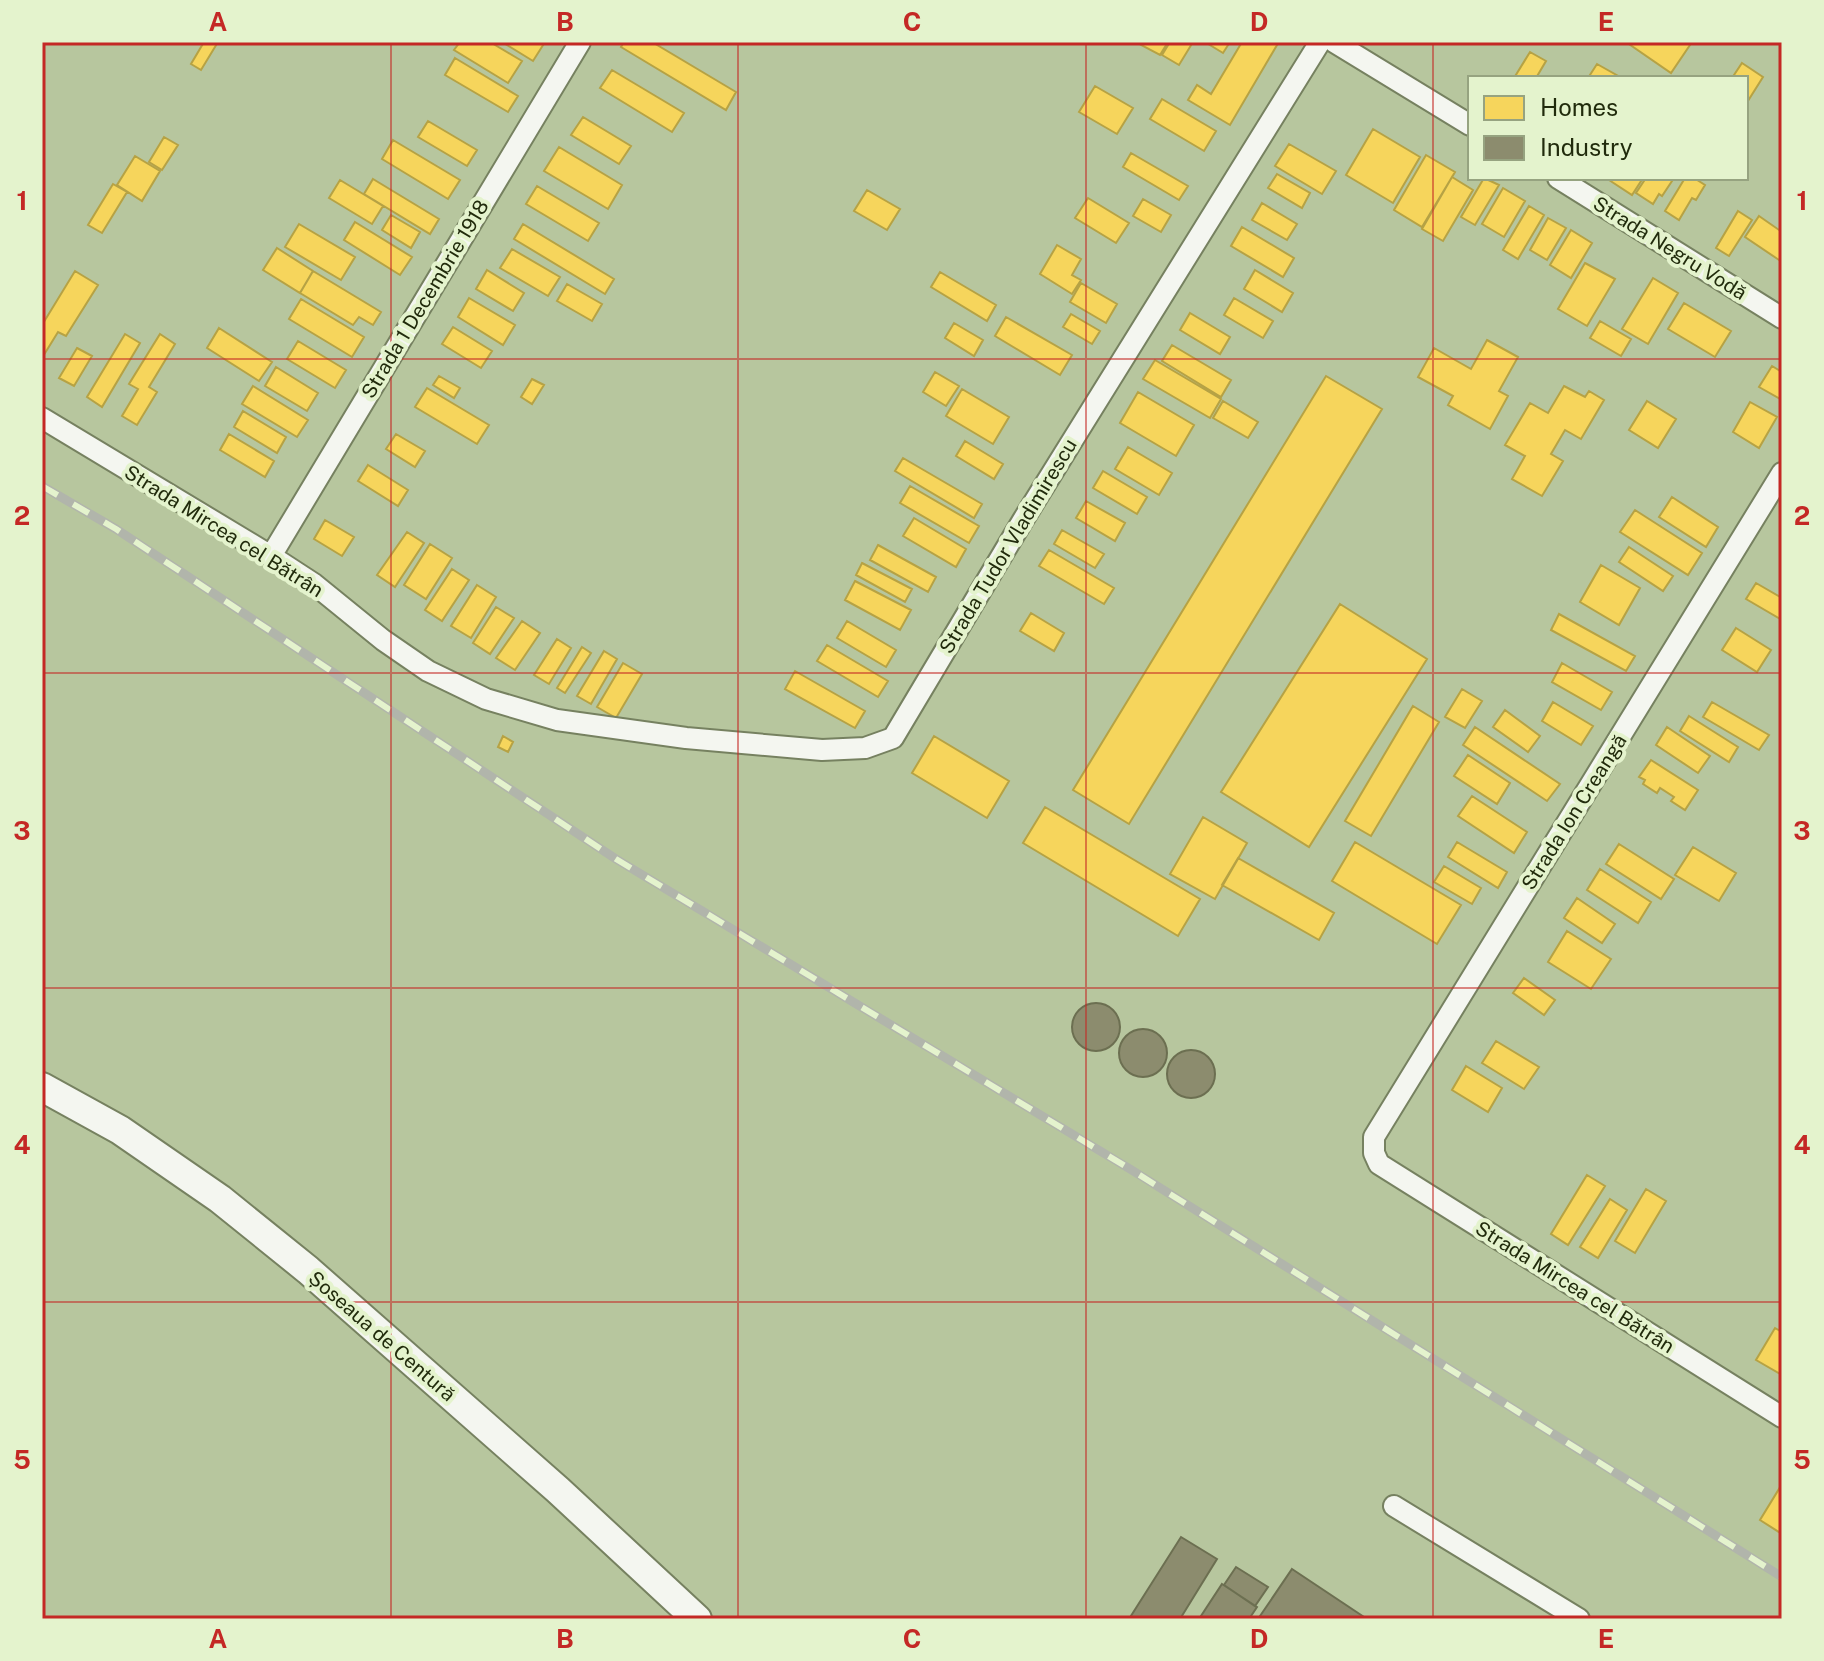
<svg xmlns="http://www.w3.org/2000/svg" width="1824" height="1661" viewBox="0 0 1824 1661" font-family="'Public Sans',sans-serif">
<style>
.homes{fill:#f6d55c;stroke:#b6a244;stroke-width:2}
.industry{fill:#8c8c6e;stroke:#6c6f51;stroke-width:2}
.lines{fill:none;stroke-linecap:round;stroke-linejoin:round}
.street-casing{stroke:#768160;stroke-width:24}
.secondary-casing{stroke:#768160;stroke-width:32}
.street{stroke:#f4f6f0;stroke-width:20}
.secondary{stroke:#f4f6f0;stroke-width:28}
.rail-casing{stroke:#b1b5ab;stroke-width:9}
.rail{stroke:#e4f3cd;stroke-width:6;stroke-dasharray:18;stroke-linecap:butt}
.grid{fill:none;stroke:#c42825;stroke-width:2;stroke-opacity:0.55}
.labels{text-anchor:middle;stroke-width:8;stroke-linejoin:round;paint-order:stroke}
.street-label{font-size:20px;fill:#212b0c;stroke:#e4f3cd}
.neatline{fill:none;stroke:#c42825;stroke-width:3}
.grid-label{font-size:26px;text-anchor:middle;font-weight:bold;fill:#c42825}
</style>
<rect width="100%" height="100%" fill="#b7c69e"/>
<path class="homes" d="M 204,42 L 218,42 L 201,70 L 191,64 Z
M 460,42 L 490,42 L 522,61 L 508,83 L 454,50 Z
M 502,42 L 545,42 L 533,61 Z
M 624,42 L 652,42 L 736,92 L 726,110 L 621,47 Z
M 1143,42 L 1168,42 L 1160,55 L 1141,45 Z
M 1170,42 L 1193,42 L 1179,65 L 1162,55 Z
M 1205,42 L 1230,42 L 1223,53 Z
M 1242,42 L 1272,42 L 1277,45 L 1230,125 L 1188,100 L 1197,85 L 1211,94 Z
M 1626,42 L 1692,42 L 1671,73 Z
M 1530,52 L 1546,61 L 1536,78 L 1514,78 Z
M 455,58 L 518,96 L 508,112 L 445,75 Z
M 1742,63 L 1763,77 L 1746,104 L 1746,78 L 1732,78 Z
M 1597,64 L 1620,77 L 1619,78 L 1588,78 Z
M 612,70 L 684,113 L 672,132 L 600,88 Z
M 1095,86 L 1133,108 L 1117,134 L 1079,112 Z
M 1162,99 L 1216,131 L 1204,151 L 1150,119 Z
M 583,117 L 631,146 L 619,164 L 571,135 Z
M 428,121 L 477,150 L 467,166 L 418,137 Z
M 1373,129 L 1420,157 L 1393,203 L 1346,175 Z
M 164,137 L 178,145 L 162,170 L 149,162 Z
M 393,140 L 460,180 L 448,199 L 382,159 Z
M 1289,144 L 1336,171 L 1322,194 L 1275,166 Z
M 559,147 L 622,185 L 608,209 L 544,171 Z
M 1131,153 L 1188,186 L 1179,200 L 1123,167 Z
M 1426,155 L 1455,172 L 1422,227 L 1394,210 Z
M 135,156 L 160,171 L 142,201 L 117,185 Z
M 1277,174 L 1310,193 L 1302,208 L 1268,188 Z
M 1452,177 L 1473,190 L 1443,241 L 1422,229 Z
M 1484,178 L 1499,185 L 1475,225 L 1461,217 Z
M 1610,178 L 1643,178 L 1632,195 L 1609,180 Z
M 1646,178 L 1674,178 L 1662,196 L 1659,194 L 1653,204 L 1636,193 Z
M 1685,178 L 1694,178 L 1705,185 L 1696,200 L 1692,198 L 1679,220 L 1665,211 Z
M 373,179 L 439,219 L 430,234 L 364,194 Z
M 340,180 L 383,206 L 372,224 L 329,198 Z
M 113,184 L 127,192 L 102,233 L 88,225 Z
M 537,186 L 599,223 L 588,241 L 526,204 Z
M 1503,188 L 1525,201 L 1504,237 L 1482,224 Z
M 867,190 L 900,209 L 887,230 L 854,211 Z
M 1088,198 L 1129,223 L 1116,243 L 1075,218 Z
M 1143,199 L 1171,215 L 1161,232 L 1133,216 Z
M 1262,203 L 1297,224 L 1287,240 L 1252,220 Z
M 1529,206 L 1544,215 L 1518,259 L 1503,250 Z
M 1738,211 L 1752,220 L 1729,256 L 1716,248 Z
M 391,215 L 420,232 L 411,248 L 382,230 Z
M 1759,216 L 1782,232 L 1782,262 L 1745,237 Z
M 1548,218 L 1566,228 L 1547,260 L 1530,250 Z
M 355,222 L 412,257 L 400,275 L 344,240 Z
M 299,224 L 355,257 L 341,280 L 285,247 Z
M 523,224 L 614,279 L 605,294 L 514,239 Z
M 1242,227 L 1294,258 L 1283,277 L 1231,246 Z
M 1571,230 L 1592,243 L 1571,278 L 1550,265 Z
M 1057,245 L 1081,259 L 1072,275 L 1081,280 L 1072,294 L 1040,274 Z
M 277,248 L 313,271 L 300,293 L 263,270 Z
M 512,249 L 560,277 L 548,296 L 500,268 Z
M 1585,263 L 1615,279 L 1587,326 L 1558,309 Z
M 487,270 L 524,293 L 513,311 L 476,289 Z
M 1255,270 L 1293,293 L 1282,312 L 1244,289 Z
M 75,271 L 98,285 L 66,336 L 58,332 L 42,358 L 42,325 Z
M 313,271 L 381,312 L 373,325 L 359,317 L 353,325 L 300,293 Z
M 940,272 L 996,305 L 987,321 L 931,287 Z
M 1653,278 L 1678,293 L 1648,344 L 1622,329 Z
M 1081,283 L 1117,304 L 1106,323 L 1070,302 Z
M 567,284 L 602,304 L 592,321 L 557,301 Z
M 469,298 L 515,325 L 503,345 L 458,317 Z
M 1234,298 L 1273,321 L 1263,338 L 1224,315 Z
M 301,299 L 364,337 L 352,357 L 289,319 Z
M 1684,303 L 1731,331 L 1715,357 L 1668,329 Z
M 1190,313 L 1230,337 L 1220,354 L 1180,330 Z
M 1071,314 L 1100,331 L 1092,344 L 1063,327 Z
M 1006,317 L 1072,355 L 1060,375 L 995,336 Z
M 1600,321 L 1631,339 L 1621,356 L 1590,338 Z
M 954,323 L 983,340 L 974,356 L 945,338 Z
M 453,327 L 492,351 L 481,368 L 442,344 Z
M 219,328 L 272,362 L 259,381 L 207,348 Z
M 125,334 L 140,343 L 102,407 L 87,397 Z
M 160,334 L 175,344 L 149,387 L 157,392 L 137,425 L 122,416 L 138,389 L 129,384 Z
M 1487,340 L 1518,357 L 1499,391 L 1508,396 L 1490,429 L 1448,405 L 1453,396 L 1418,377 L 1434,348 L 1471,369 Z
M 298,341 L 346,370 L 335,388 L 287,359 Z
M 1172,345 L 1231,380 L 1221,397 L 1162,361 Z
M 77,348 L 92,356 L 74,386 L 59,378 Z
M 1155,360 L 1221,399 L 1210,418 L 1143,379 Z
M 1772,366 L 1782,372 L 1782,400 L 1759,387 Z
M 276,367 L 318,393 L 307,411 L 265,386 Z
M 935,372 L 959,386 L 946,406 L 923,392 Z
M 439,376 L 460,388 L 454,398 L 433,385 Z
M 1326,376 L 1382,409 L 1129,824 L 1073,790 Z
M 532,379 L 544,385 L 532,404 L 521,397 Z
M 253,386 L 308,420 L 297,437 L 242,404 Z
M 1564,386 L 1585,397 L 1589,391 L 1604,400 L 1581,439 L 1565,430 L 1551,454 L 1563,461 L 1542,496 L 1512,479 L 1525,456 L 1505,445 L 1530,403 L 1548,413 Z
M 427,388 L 489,425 L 477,444 L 415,407 Z
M 962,389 L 1009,417 L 993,444 L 946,416 Z
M 1138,392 L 1194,425 L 1176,456 L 1120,423 Z
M 1223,401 L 1258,422 L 1248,438 L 1213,418 Z
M 1647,401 L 1676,419 L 1658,448 L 1629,430 Z
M 1750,402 L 1777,417 L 1759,448 L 1733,432 Z
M 243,411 L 286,437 L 277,453 L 234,427 Z
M 229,434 L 274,461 L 265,477 L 220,450 Z
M 396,434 L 425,451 L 415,467 L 386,449 Z
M 965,441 L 1003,464 L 994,479 L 956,456 Z
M 1128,447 L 1172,473 L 1159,495 L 1115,469 Z
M 903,458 L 982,504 L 974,518 L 895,471 Z
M 368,465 L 408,490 L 398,506 L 358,481 Z
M 1103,471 L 1147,497 L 1137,514 L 1093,488 Z
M 910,486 L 979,526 L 969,543 L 900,503 Z
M 1672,497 L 1718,527 L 1706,547 L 1659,517 Z
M 1086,501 L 1125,523 L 1115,541 L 1076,518 Z
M 1635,510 L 1702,553 L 1688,575 L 1620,532 Z
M 914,518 L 966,549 L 956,567 L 903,536 Z
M 325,520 L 354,537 L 342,556 L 314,539 Z
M 1062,530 L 1104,554 L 1095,568 L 1054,544 Z
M 407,532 L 424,543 L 395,587 L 377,575 Z
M 430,544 L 452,558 L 426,599 L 404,585 Z
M 878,545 L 936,577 L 928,592 L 870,560 Z
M 1629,547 L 1673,576 L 1663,591 L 1619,562 Z
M 1049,550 L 1114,588 L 1104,604 L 1039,566 Z
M 862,563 L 912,589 L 905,602 L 856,575 Z
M 1601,565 L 1640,588 L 1619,625 L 1580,602 Z
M 452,569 L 469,580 L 442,621 L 425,610 Z
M 855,581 L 911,610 L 900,630 L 845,600 Z
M 1756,583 L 1782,598 L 1782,620 L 1746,599 Z
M 477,585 L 496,597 L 471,638 L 451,626 Z
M 1340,604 L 1427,659 L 1309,847 L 1221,792 Z
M 496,607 L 514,618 L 490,654 L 473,643 Z
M 1031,613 L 1064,633 L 1054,651 L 1020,631 Z
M 1559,614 L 1635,656 L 1626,671 L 1551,630 Z
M 522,621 L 540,633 L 515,670 L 496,658 Z
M 847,621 L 896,650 L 886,667 L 837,638 Z
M 1736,628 L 1771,650 L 1757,672 L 1722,650 Z
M 557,639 L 571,648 L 549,684 L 534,675 Z
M 827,645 L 888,681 L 878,697 L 817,661 Z
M 582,647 L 591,653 L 565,693 L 557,688 Z
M 604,651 L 617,659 L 591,704 L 577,696 Z
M 623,663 L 642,674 L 616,718 L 597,707 Z
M 1562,663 L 1612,692 L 1601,710 L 1552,682 Z
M 795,671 L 865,711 L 855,728 L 785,689 Z
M 1462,689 L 1482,701 L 1465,728 L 1445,717 Z
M 1553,702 L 1593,726 L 1581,745 L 1542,721 Z
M 1712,702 L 1769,735 L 1759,750 L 1703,717 Z
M 1413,706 L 1439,722 L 1371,836 L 1345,821 Z
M 1505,710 L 1540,736 L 1528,752 L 1493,727 Z
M 1689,716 L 1738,747 L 1729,762 L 1680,731 Z
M 1475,727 L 1560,784 L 1547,801 L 1463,745 Z
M 1667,727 L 1710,756 L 1698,773 L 1656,745 Z
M 503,736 L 513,742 L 508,752 L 498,747 Z
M 934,736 L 1009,781 L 987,818 L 912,773 Z
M 1468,755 L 1510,783 L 1497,804 L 1454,776 Z
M 1651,760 L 1698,790 L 1685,810 L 1671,801 L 1674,797 L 1660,788 L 1657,793 L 1643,784 L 1645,780 L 1639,777 Z
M 1472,796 L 1527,832 L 1514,853 L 1458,816 Z
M 1045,807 L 1200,899 L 1178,936 L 1023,843 Z
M 1203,817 L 1247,843 L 1215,899 L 1170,874 Z
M 1355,842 L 1461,905 L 1437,944 L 1332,881 Z
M 1457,842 L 1507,872 L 1498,888 L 1448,857 Z
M 1619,844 L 1674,879 L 1661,899 L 1606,864 Z
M 1693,847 L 1736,873 L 1719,901 L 1675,875 Z
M 1238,858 L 1334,913 L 1319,940 L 1222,885 Z
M 1444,866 L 1481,888 L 1472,904 L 1434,882 Z
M 1600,869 L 1651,902 L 1638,923 L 1587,890 Z
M 1577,898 L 1615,924 L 1602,943 L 1564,918 Z
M 1567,931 L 1611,959 L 1591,989 L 1548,962 Z
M 1524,978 L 1555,1000 L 1544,1015 L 1513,993 Z
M 1496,1041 L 1539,1067 L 1524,1089 L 1482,1063 Z
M 1466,1066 L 1502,1088 L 1488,1112 L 1452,1090 Z
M 1587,1175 L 1605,1186 L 1568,1245 L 1551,1234 Z
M 1646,1189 L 1666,1201 L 1635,1253 L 1615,1241 Z
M 1610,1199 L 1627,1210 L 1598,1258 L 1580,1247 Z
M 1775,1328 L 1782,1332 L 1782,1375 L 1756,1360 Z
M 1782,1484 L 1782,1534 L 1760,1520 Z"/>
<path class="industry" d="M1072 1027a24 24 0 1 1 48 0a24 24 0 1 1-48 0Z
M1119 1053a24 24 0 1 1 48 0a24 24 0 1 1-48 0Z
M1167 1074a24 24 0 1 1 48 0a24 24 0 1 1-48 0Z
M 1181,1537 L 1217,1559 L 1180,1619 L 1129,1619 Z
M 1236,1567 L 1268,1587 L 1255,1606 L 1224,1585 Z
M 1292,1569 L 1367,1619 L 1258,1619 Z
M 1222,1584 L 1257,1607 L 1249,1619 L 1199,1619 Z"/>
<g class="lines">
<defs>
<path id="street" d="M 1334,42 L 1470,125
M 1558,178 L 1782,318
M 42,418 L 271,556 L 314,584 L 383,640 L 428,671 L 486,699 L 557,720 L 686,738 L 822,750 L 865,748 L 893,738 L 1023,520 L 1320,42
M 1782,473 L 1374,1137 L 1374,1153 L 1379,1164 L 1782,1417
M 271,556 L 580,42
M 1394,1506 L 1579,1619"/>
<path id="secondary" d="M 42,1087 L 120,1130 L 220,1199 L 308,1270 L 558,1490 L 697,1619"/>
</defs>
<use href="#street" class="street-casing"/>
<use href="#secondary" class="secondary-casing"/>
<use href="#street" class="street"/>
<use href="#secondary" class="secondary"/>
<defs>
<path id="rail" d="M 42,486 L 116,529 L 616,859 L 1130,1169 L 1782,1577"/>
</defs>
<use href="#rail" class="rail-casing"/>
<use href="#rail" class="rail"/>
</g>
<path class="grid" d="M 391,42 L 391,1619M 738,42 L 738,1619M 1086,42 L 1086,1619M 1433,42 L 1433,1619M 42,359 L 1782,359M 42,673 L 1782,673M 42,988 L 1782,988M 42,1302 L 1782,1302"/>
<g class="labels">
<g class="street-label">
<text transform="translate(1670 248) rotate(32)" y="7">Strada Negru Vodă</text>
<text transform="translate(425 299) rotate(-59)" y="7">Strada 1 Decembrie 1918</text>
<text transform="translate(224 531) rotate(32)" y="7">Strada Mircea cel Bătrân</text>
<text transform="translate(1008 546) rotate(-59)" y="7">Strada Tudor Vladimirescu</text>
<text transform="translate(1574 812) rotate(-58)" y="7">Strada Ion Creangă</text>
<text transform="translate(1575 1287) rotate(32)" y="7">Strada Mircea cel Bătrân</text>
<text transform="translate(382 1336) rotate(41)" y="7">Șoseaua de Centură</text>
</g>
</g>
<rect width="1824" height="1661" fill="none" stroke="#e4f3cd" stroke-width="88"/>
<rect x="1468" y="76" width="280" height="104" fill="#e4f3cd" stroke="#96a380" stroke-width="2"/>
<rect x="1484" y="96" width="40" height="24" fill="#f6d55c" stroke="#96a380" stroke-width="2"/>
<text x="1540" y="116" font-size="24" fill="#212b0c">Homes</text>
<rect x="1484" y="136" width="40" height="24" fill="#8c8c6e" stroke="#96a380" stroke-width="2"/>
<text x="1540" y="156" font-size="24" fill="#212b0c">Industry</text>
<rect x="44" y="44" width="1736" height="1573" class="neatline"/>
<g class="grid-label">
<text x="218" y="31">A</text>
<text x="565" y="31">B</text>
<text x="912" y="31">C</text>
<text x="1259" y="31">D</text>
<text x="1606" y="31">E</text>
<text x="22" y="210">1</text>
<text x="1802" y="210">1</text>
<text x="22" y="525">2</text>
<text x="1802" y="525">2</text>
<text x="22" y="840">3</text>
<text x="1802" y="840">3</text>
<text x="22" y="1154">4</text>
<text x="1802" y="1154">4</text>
<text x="22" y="1469">5</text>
<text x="1802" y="1469">5</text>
<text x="218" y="1648">A</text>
<text x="565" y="1648">B</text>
<text x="912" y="1648">C</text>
<text x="1259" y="1648">D</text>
<text x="1606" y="1648">E</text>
</g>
</svg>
